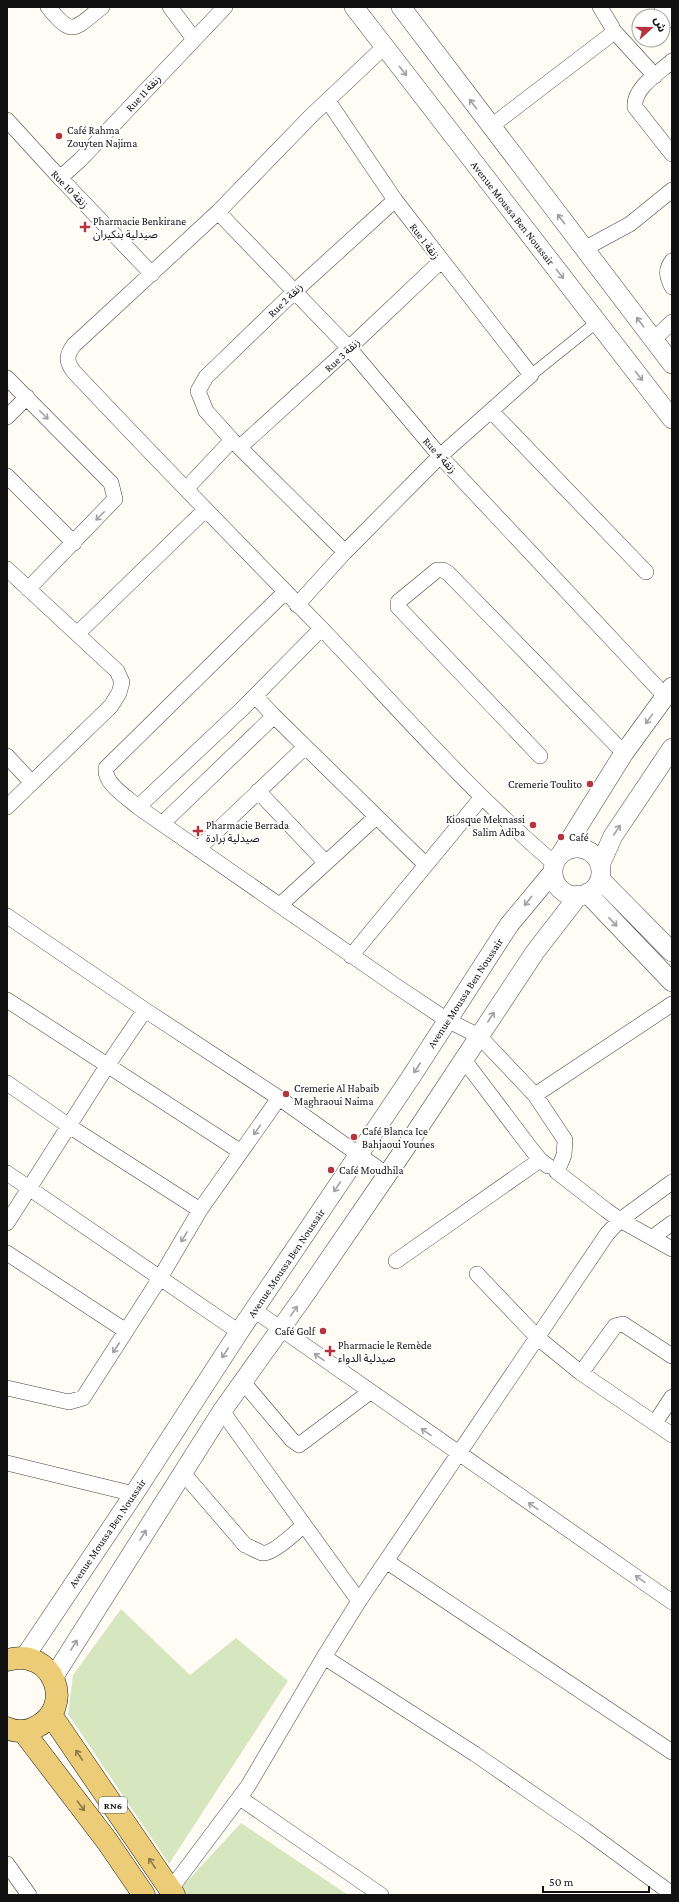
<svg xmlns="http://www.w3.org/2000/svg" width="679" height="1902" viewBox="0 0 679 1902" font-family="'Crimson Pro','Noto Sans Arabic',serif">
<style>
.green{fill:#d6e7c0}
.lines{fill:none;stroke-linecap:round;stroke-linejoin:round}
.pedestrian-casing{stroke:#444;stroke-width:12}
.minor-casing{stroke:#444;stroke-width:16}
.tertiary-casing{stroke:#444;stroke-width:20}
.primary-casing{stroke:#222;stroke-width:23}
.pedestrian{stroke:#fff;stroke-width:11}
.minor{stroke:#fff;stroke-width:15}
.tertiary{stroke:#fff;stroke-width:19}
.primary{stroke:#edcc77;stroke-width:22}
.oneway{stroke:#a0a0a0}
.oneway2{stroke:#8a7849}
.poi-dot{fill:#b6343e;stroke:#fff;stroke-width:1.5}
.labels{text-anchor:middle;stroke-width:4;stroke-linejoin:round;paint-order:stroke}
.shield{fill:#fff;stroke:#585858;stroke-width:1}
.shield-label{font-size:10px;font-weight:bold;fill:#111}
.street-label{font-size:11px;fill:#111;stroke:#fff}
.poi-label{font-size:11px;fill:#111;stroke:#fff;text-anchor:start}
</style>
<rect width="100%" height="100%" fill="#fefcf5"/>
<path class="green" d="M 121,1609 L 190,1675 L 236,1638 L 288,1681 L 169,1864 L 68,1714 L 73,1675 Z
M 241,1823 L 348,1895 L 183,1895 L 179,1890 Z"/>
<g class="lines">
<defs>
<path id="pedestrian" d="M 531,375 L 597,322"/>
<path id="minor" d="M 48,7 C 73,38 74,29 102,7
M 170,7 L 194,39
M 662,7 L 672,20
M 613,30 L 655,76
M 384,47 L 311,116 L 218,212 L 74,345 C 66,355 66,362 74,372 C 155,458 238,543 321,628 C 398,708 470,792 555,864
M 672,61 C 659,73 633,88 635,107 L 672,154
M 7,120 L 60,178 L 152,274
M 490,127 L 613,33 L 612,27 L 600,7
M 60,178 L 80,160 L 225,7
M 218,212 L 349,348 L 440,456 L 665,696
M 584,249 L 630,224 L 672,190
M 672,261 C 665,270 667,277 672,287
M 653,340 L 672,322
M 7,378 L 111,483 L 115,499 L 28,589
M 491,411 L 646,572
M 7,417 L 27,397
M 240,447 L 349,348 L 441,261
M 7,476 L 74,543
M 186,489 L 232,440
M 345,552 L 232,440 L 206,411 L 198,391 L 206,377 L 295,291 L 395,200
M 7,569 L 117,671 L 122,682 L 119,693 L 111,706 L 7,807
M 285,592 L 106,768 C 104,784 127,797 138,807 L 393,984 L 447,1020 L 479,1036 L 535,1095 L 672,1004
M 297,605 L 345,552 L 440,456 L 531,375 L 395,200 L 328,101
M 77,634 L 205,510
M 255,696 L 274,716 L 426,865
M 7,756 L 32,783
M 540,756 L 398,607 L 398,602 L 437,570 L 443,570 L 448,573 L 624,753
M 258,791 L 326,863
M 138,807 L 241,710 L 321,629
M 163,823 L 274,716
M 198,849 L 305,747
M 280,905 L 376,817
M 7,916 L 145,1010 L 279,1098 L 386,1174
M 351,956 L 482,797
M 7,1000 L 241,1152
M 464,1060 L 529,1146 L 540,1160 L 548,1166
M 7,1083 L 69,1126 L 200,1210
M 535,1095 L 565,1140 L 564,1155 L 557,1172 L 606,1210 L 620,1220 L 672,1182
M 7,1173 L 239,1332
M 7,1223 L 107,1066 L 145,1010
M 653,1237 L 672,1223
M 7,1253 L 126,1331
M 396,1261 L 540,1160
M 477,1274 L 538,1338 L 581,1373 L 672,1435
M 254,1310 L 672,1602
M 581,1373 L 615,1326 L 623,1324 L 672,1356
M 243,1382 L 292,1440 L 299,1445 L 370,1392
M 7,1388 L 69,1402 L 83,1398 L 160,1278 L 200,1210 L 279,1098
M 222,1411 L 359,1601
M 655,1423 L 672,1397
M 7,1463 L 134,1494
M 183,1473 L 245,1545 C 250,1547 257,1551 262,1553 C 272,1555 296,1532 304,1525
M 386,1561 L 672,1752
M 324,1657 L 475,1754 L 585,1830 L 672,1894
M 240,1798 L 381,1895
M 7,1864 L 29,1895
M 170,1890 L 248,1786 L 324,1657 L 359,1601 L 607,1234 L 620,1220 L 672,1249"/>
<path id="tertiary" d="M 354,7 L 672,419
M 401,7 L 672,364
M553 872a24 24 0 1 1 48 0a24 24 0 1 1-48 0Z
M 561,854 L 624,753 L 672,687
M 600,865 L 613,836 L 672,748
M 600,879 L 672,952
M 587,893 L 672,982
M 24,1658 L 134,1494 L 239,1332 L 411,1077 L 509,925 L 553,872
M 53,1678 L 222,1411 L 304,1296 L 404,1150 L 535,952 L 579,895"/>
<path id="primary" d="M 7,1660 C 54,1646 77,1709 34,1728 C 26,1732 15,1732 7,1728
M 51,1715 L 174,1895
M 23,1731 L 107,1841 L 144,1895"/>
</defs>
<use href="#pedestrian" class="pedestrian-casing"/>
<use href="#minor" class="minor-casing"/>
<use href="#tertiary" class="tertiary-casing"/>
<use href="#primary" class="primary-casing"/>
<use href="#pedestrian" class="pedestrian"/>
<use href="#minor" class="minor"/>
<use href="#tertiary" class="tertiary"/>
<use href="#primary" class="primary"/>
</g>
<defs><path id="oneway-shaft" d="M-6 0H5M1.5-3L5.5 0L1.5 3" fill="none" stroke-width="1.6" stroke-linecap="round" stroke-linejoin="round"/></defs>
<g class="oneway">
<use href="#oneway-shaft" transform="translate(403 71) rotate(52)"/>
<use href="#oneway-shaft" transform="translate(473 104) rotate(-127)"/>
<use href="#oneway-shaft" transform="translate(561 219) rotate(-127)"/>
<use href="#oneway-shaft" transform="translate(560 274) rotate(52)"/>
<use href="#oneway-shaft" transform="translate(640 322) rotate(-127)"/>
<use href="#oneway-shaft" transform="translate(639 376) rotate(52)"/>
<use href="#oneway-shaft" transform="translate(44 415) rotate(45)"/>
<use href="#oneway-shaft" transform="translate(100 516) rotate(135)"/>
<use href="#oneway-shaft" transform="translate(649 719) rotate(126)"/>
<use href="#oneway-shaft" transform="translate(617 830) rotate(-56)"/>
<use href="#oneway-shaft" transform="translate(528 901) rotate(128)"/>
<use href="#oneway-shaft" transform="translate(613 922) rotate(47)"/>
<use href="#oneway-shaft" transform="translate(491 1017) rotate(-57)"/>
<use href="#oneway-shaft" transform="translate(417 1068) rotate(123)"/>
<use href="#oneway-shaft" transform="translate(257 1130) rotate(125)"/>
<use href="#oneway-shaft" transform="translate(337 1187) rotate(124)"/>
<use href="#oneway-shaft" transform="translate(184 1237) rotate(121)"/>
<use href="#oneway-shaft" transform="translate(294 1311) rotate(-55)"/>
<use href="#oneway-shaft" transform="translate(116 1348) rotate(123)"/>
<use href="#oneway-shaft" transform="translate(225 1353) rotate(123)"/>
<use href="#oneway-shaft" transform="translate(319 1357) rotate(-145)"/>
<use href="#oneway-shaft" transform="translate(426 1432) rotate(-145)"/>
<use href="#oneway-shaft" transform="translate(533 1506) rotate(-145)"/>
<use href="#oneway-shaft" transform="translate(143 1535) rotate(-58)"/>
<use href="#oneway-shaft" transform="translate(640 1579) rotate(-145)"/>
<use href="#oneway-shaft" transform="translate(74 1645) rotate(-58)"/>
</g>
<g class="oneway2">
<use href="#oneway-shaft" transform="translate(79 1755) rotate(-124)"/>
<use href="#oneway-shaft" transform="translate(81 1806) rotate(53)"/>
<use href="#oneway-shaft" transform="translate(152 1863) rotate(-124)"/>
</g>
<g class="poi-dot">
<circle cx="59" cy="136" r="4"/>
<path d="M83 221h4v4h4v4h-4v4h-4v-4h-4v-4h4z"/>
<circle cx="590" cy="784" r="4"/>
<circle cx="533" cy="825" r="4"/>
<path d="M196 825h4v4h4v4h-4v4h-4v-4h-4v-4h4z"/>
<circle cx="561" cy="837" r="4"/>
<circle cx="286" cy="1094" r="4"/>
<circle cx="354" cy="1137" r="4"/>
<circle cx="331" cy="1170" r="4"/>
<circle cx="323" cy="1331" r="4"/>
<path d="M328 1345h4v4h4v4h-4v4h-4v-4h-4v-4h4z"/>
</g>
<g class="labels">
<rect class="shield" x="99" y="1797" width="28" height="16" rx="3"/>
<g class="shield-label">
<text x="113" y="1809">RN6</text>
</g>
<g class="street-label">
<text transform="translate(143 93) rotate(-47)" y="4">Rue 11 زنقة</text>
<text transform="translate(70 189) rotate(46)" y="4">Rue 10 زنقة</text>
<text transform="translate(513 213) rotate(52)" y="4">Avenue Moussa Ben Noussair</text>
<text transform="translate(425 241) rotate(53)" y="4">Rue 1 زنقة</text>
<text transform="translate(285 300) rotate(-44)" y="4">Rue 2 زنقة</text>
<text transform="translate(342 355) rotate(-43)" y="4">Rue 3 زنقة</text>
<text transform="translate(440 455) rotate(48)" y="4">Rue 4 زنقة</text>
<text transform="translate(465 993) rotate(-57)" y="4">Avenue Moussa Ben Noussair</text>
<text transform="translate(286 1263) rotate(-56)" y="4">Avenue Moussa Ben Noussair</text>
<text transform="translate(107 1533) rotate(-56)" y="4">Avenue Moussa Ben Noussair</text>
</g>
<g class="poi-label">
<text x="67" y="134">Café Rahma<tspan x="67" dy="13">Zouyten Najima</tspan></text>
<text x="93" y="225">Pharmacie Benkirane<tspan x="93" dy="13">صيدلية بنكيران</tspan></text>
<text x="582" y="788" text-anchor="end">Cremerie Toulito</text>
<text x="525" y="823" text-anchor="end">Kiosque Meknassi<tspan x="525" dy="13">Salim Adiba</tspan></text>
<text x="206" y="829">Pharmacie Berrada<tspan x="206" dy="13">صيدلية برادة</tspan></text>
<text x="569" y="841">Café</text>
<text x="294" y="1092">Cremerie Al Habaib<tspan x="294" dy="13">Maghraoui Naima</tspan></text>
<text x="362" y="1135">Café Blanca Ice<tspan x="362" dy="13">Bahjaoui Younes</tspan></text>
<text x="339" y="1174">Café Moudhila</text>
<text x="315" y="1335" text-anchor="end">Café Golf</text>
<text x="338" y="1349">Pharmacie le Remède<tspan x="338" dy="13">صيدلية الدواء</tspan></text>
</g>
</g>
<rect width="679" height="1902" fill="none" stroke="#111111" stroke-width="16"/>
<g transform="translate(651 28) rotate(69)"><circle r="19" fill="#ffffff" stroke="#a0a0a0"/>
<path d="M0-3L7 15L0 10L-7 15Z" fill="#b6343e"/>
<text y="-6" font-size="11" font-weight="bold" text-anchor="middle" fill="#111111">ش</text>
</g>
<path d="M543 1886v6h106v-6" fill="none" stroke="#111111" stroke-width="2"/>
<text x="549" y="1886" font-size="12" fill="#111111" stroke="#ffffff" stroke-width="3" paint-order="stroke">50 m</text>
</svg>
